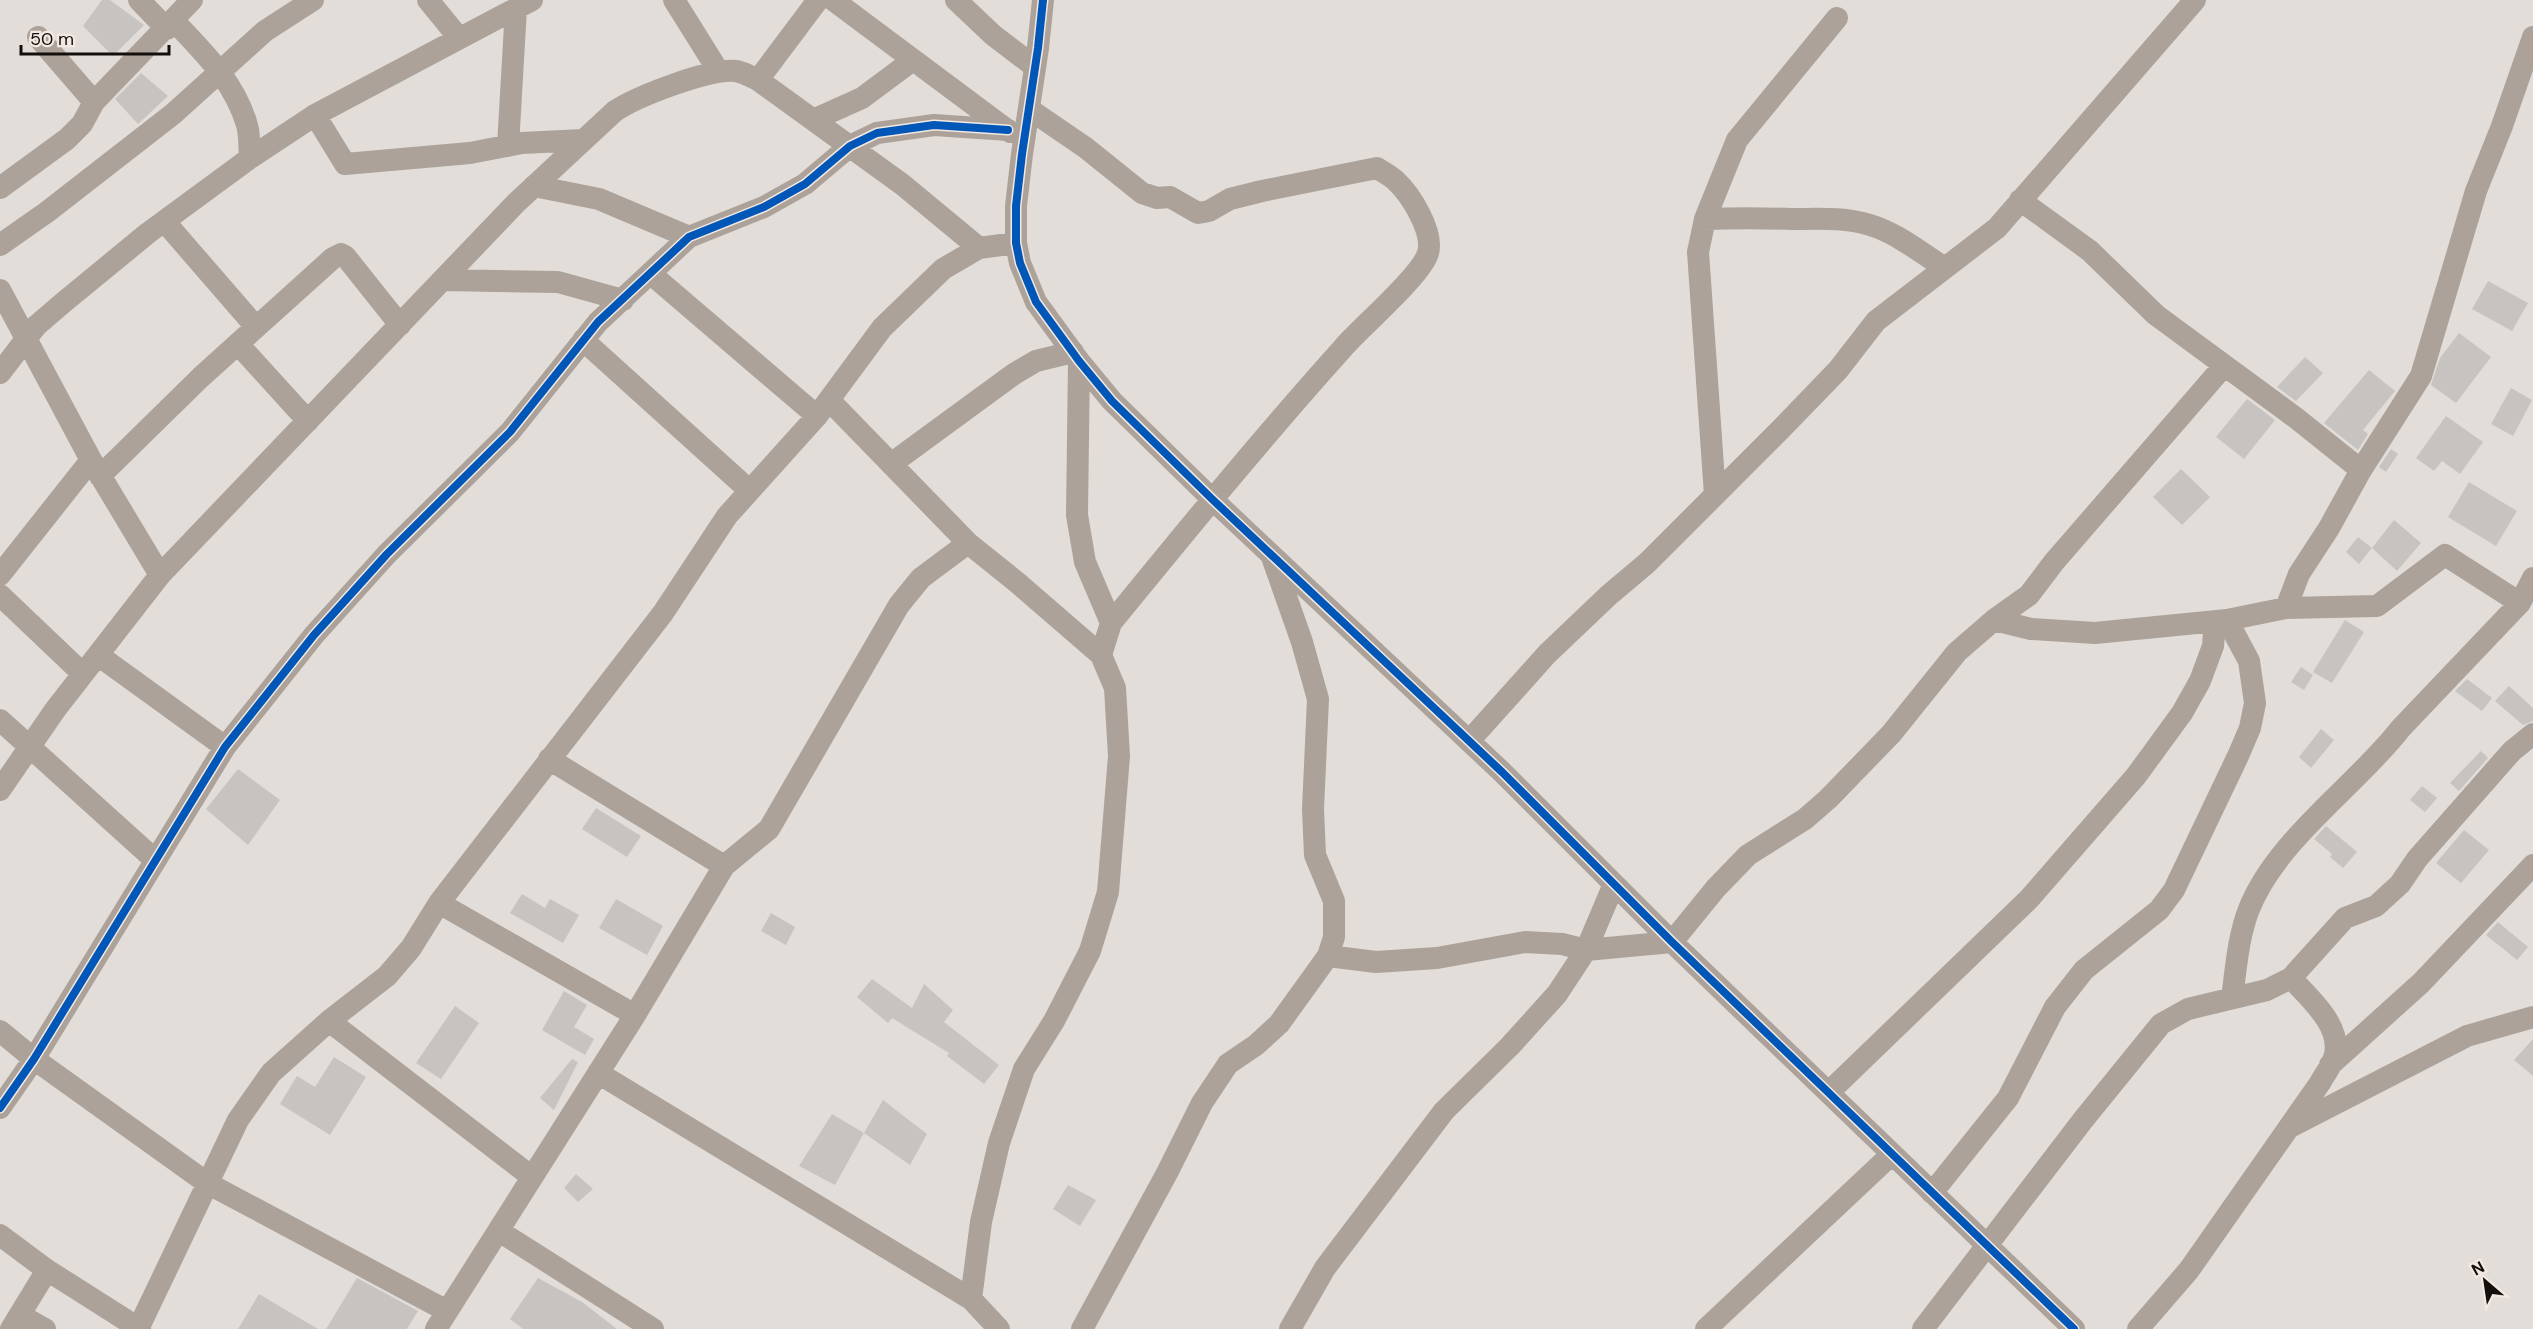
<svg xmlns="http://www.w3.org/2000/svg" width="2533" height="1329" viewBox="0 0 2533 1329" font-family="'DM Sans',sans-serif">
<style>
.building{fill:#c7c3c0}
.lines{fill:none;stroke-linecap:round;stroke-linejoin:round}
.minor{stroke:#aca299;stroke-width:22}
.cycleway-casing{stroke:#f4e9e2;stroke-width:11}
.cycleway{stroke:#0057b8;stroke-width:8}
</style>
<rect width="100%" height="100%" fill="#e2ddd9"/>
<path class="building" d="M 102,0 L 110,0 L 144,25 L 113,56 L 83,26 Z
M 141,73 L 168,96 L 138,124 L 115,99 Z
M 2488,281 L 2528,303 L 2512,331 L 2472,309 Z
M 2459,333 L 2491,357 L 2456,403 L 2431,385 L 2440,358 Z
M 2305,357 L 2323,373 L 2296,401 L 2277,387 Z
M 2369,370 L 2395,391 L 2363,430 L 2368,434 L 2358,450 L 2324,423 Z
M 2511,388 L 2532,400 L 2513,436 L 2491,424 Z
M 2247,399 L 2275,420 L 2244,459 L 2216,437 Z
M 2446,416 L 2483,442 L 2460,474 L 2442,461 L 2434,471 L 2416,458 Z
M 2391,449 L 2398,454 L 2386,472 L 2379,467 Z
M 2181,469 L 2210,497 L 2182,525 L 2153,497 Z
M 2469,482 L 2517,511 L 2496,546 L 2448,517 Z
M 2394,520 L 2421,543 L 2397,571 L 2372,548 Z
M 2358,537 L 2372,548 L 2359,564 L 2346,552 Z
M 2345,620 L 2364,632 L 2332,683 L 2313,672 Z
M 2301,667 L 2313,675 L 2304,690 L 2291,682 Z
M 2467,679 L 2492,698 L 2482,711 L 2455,691 Z
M 2509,686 L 2533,708 L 2533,721 L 2523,725 L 2495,701 Z
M 2321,729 L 2334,740 L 2311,768 L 2299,757 Z
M 2481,751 L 2488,758 L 2459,791 L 2450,783 Z
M 238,769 L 280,800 L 248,845 L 206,809 Z
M 2422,786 L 2437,798 L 2425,812 L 2410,800 Z
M 596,808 L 641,836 L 627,857 L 582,829 Z
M 2326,826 L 2357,852 L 2343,868 L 2330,857 L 2332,854 L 2314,839 Z
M 2464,830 L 2489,850 L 2461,883 L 2436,863 Z
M 522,894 L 545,908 L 550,899 L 579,915 L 563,943 L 510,913 Z
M 616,899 L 663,926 L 647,955 L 599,928 Z
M 771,913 L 795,927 L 786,945 L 761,931 Z
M 2498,922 L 2528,947 L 2517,960 L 2486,935 Z
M 872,979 L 912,1008 L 924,984 L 953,1010 L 944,1022 L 999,1065 L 984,1084 L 947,1056 L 949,1053 L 892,1018 L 888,1023 L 857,997 Z
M 564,991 L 587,1005 L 574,1027 L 594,1039 L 585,1055 L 542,1030 Z
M 455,1006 L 479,1023 L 441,1079 L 416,1063 Z
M 2533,1039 L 2533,1076 L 2514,1060 Z
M 334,1057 L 366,1077 L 330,1135 L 280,1104 L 297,1076 L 315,1087 Z
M 572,1059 L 578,1062 L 554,1110 L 540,1098 Z
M 883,1100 L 927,1134 L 910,1165 L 864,1133 Z
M 832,1114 L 864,1133 L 835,1185 L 799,1166 Z
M 576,1174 L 593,1189 L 578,1202 L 564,1188 Z
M 1068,1185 L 1096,1200 L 1080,1226 L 1053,1209 Z
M 357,1278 L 418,1311 L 407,1329 L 326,1329 Z
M 538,1278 L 582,1302 L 617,1329 L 523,1329 L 510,1319 Z
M 259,1294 L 318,1329 L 238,1329 Z"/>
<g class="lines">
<path class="minor" d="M 139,0 L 167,29
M 428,0 L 459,38
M 674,0 L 719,72
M 833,0 L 1010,132
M 956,0 L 993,35 L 1035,67
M 1043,0 L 1038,48 L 1022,154 L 1016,206 L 1016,243 L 1020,263 L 1036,302 L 1079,361 L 1112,401 L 1212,499 L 1502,772 L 1672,942 L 2074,1329
M 174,21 C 204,53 234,81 247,125 C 250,135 249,147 250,158
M 38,37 L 94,102
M 758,80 L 818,0
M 1029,109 L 1086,148 L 1142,193 L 1157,198 L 1170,197 L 1198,213 L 1209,211 L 1230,199 L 1262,191 L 1377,168 C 1383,172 1391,176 1396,181 C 1411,195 1434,232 1428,253 C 1422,275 1360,328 1343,348 C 1263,437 1187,530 1111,623
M 315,115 L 345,164 L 470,153 L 522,143 L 583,140
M 813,120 L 862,98 L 913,60
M 508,146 L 516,8
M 534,186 L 599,199 L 689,237
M 0,188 L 67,139 L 82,124 L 94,102 L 192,0
M 2020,200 L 2090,251 L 2156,315 L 2296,418 L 2361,470
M 1705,219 C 1735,218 1763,218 1792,219 C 1819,219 1843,217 1870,225 C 1897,233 1921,253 1945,268
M 165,222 L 256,327
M 0,245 L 47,212 L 173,114 L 265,31 L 313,0
M 651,274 L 817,416
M 443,280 L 558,282 L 623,300
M 0,290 L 91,460 L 160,575
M 583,340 L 749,490
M 238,344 L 308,421
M 0,373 L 36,326 L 64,302 L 148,233 L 250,158 L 315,115 L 532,0
M 829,400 L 968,543 L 1019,584 L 1101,655
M 891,464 L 1014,374 L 1036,361 L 1073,352
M 100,476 L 201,377 L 333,258 L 341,254 L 345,256 L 400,325
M 1715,495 L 1698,252 L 1705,219 L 1737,140 L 1837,18
M 0,575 L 91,460
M 0,595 L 83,674
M 2286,608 L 2299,574 L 2329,528 L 2361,470 L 2421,376 L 2476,191 L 2502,126 L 2533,37
M 1994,620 L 2031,629 L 2095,633 L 2227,620 L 2286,608 L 2377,606 L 2445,555 L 2520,603
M 98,655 L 225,747
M 0,720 L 155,860
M 1469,741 L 1547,654 L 1609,595 L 1647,563 L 1780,430 L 1838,370 L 1876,321 L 1997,228 L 2195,0
M 549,759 L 724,866
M 0,790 L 55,710 L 160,575 L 516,203 L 615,111 C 638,96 710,68 736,71 C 743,72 752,77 758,80 L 903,185 L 979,248
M 439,903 L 635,1015
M 1328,956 L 1376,962 L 1437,958 L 1525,942 L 1562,944 L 1586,950 L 1672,942 L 1716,888 L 1748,855 L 1805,819 L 1828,799 L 1891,734 L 1957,652 L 1994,620 L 2029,595 L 2054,562 L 2223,367
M 2232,998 C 2236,969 2238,937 2249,909 C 2277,839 2356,786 2401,728 L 2520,603 L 2533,578
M 329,1021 L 532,1177
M 0,1031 L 34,1059 L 207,1183 L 447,1311
M 2330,1065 L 2421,983 L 2533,865
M 598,1073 L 971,1299 L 999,1329
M 1829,1092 L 2029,899 L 2136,776 L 2182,713 L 2200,681 L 2213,646 L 2215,621
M 0,1108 L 34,1059 L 225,747 L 314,635 L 387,554 L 510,432 L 598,322 L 689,237 L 764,207 L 805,184 L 850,146 L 877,133 L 934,125 L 1008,130
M 2292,1126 L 2467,1036 L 2533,1017
M 1932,1193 L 2008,1098 L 2055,1007 L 2084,970 L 2159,910 L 2174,890 L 2238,756 L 2250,728 L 2255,703 L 2249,661 L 2227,620
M 499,1231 L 653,1329
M 0,1235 L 47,1270 L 140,1329
M 971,1299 L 981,1222 L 999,1143 L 1024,1069 L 1054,1021 L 1090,951 L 1108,892 L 1119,756 L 1115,688 L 1101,655 L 1111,623 L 1085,562 L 1077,515 L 1079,361
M 20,1315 L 45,1329
M 11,1329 L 47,1270
M 138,1329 L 238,1120 L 271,1073 L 329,1021 L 387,976 L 411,948 L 439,903 L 663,613 L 727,516 L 817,416 L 882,328 L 943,269 L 979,248 L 1016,243
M 436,1329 L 635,1015 L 724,866 L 769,829 L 899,605 L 921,578 L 968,543
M 1082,1329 L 1167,1173 L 1202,1103 L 1228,1064 L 1256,1045 L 1279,1024 L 1328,956 L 1334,937 L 1334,901 L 1315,855 L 1313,809 L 1318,699 L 1302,642 L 1272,557
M 1290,1329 L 1325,1268 L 1444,1111 L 1510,1046 L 1557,994 L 1586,950 L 1614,884
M 1706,1329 L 1892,1154
M 1923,1329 L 2083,1120 L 2161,1024 L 2188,1009 L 2267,990 L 2291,978 L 2345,918 L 2376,906 L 2400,884 L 2417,859 L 2512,751 L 2533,734
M 2138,1329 L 2189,1270 L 2320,1083 C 2324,1075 2331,1067 2334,1058 C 2344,1027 2309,998 2291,978"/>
<defs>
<path id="cycleway" d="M 1043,0 L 1038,48 L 1022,154 L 1016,206 L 1016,243 L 1020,263 L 1036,302 L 1079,361 L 1112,401 L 1212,499 L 1502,772 L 1672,942 L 2074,1329
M 0,1108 L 34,1059 L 225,747 L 314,635 L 387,554 L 510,432 L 598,322 L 689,237 L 764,207 L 805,184 L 850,146 L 877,133 L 934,125 L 1008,130"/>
</defs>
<use href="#cycleway" class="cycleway-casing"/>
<use href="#cycleway" class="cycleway"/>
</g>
<g transform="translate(2485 1281) rotate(331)" stroke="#f4e9e2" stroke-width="4.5" paint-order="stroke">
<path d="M0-4.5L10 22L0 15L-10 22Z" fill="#120f0c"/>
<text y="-9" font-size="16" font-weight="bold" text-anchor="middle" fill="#120f0c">N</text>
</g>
<path d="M21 45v9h148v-9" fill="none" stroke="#120f0c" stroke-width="3"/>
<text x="30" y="45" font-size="18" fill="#120f0c" stroke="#f4e9e2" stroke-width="4.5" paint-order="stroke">50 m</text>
</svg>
